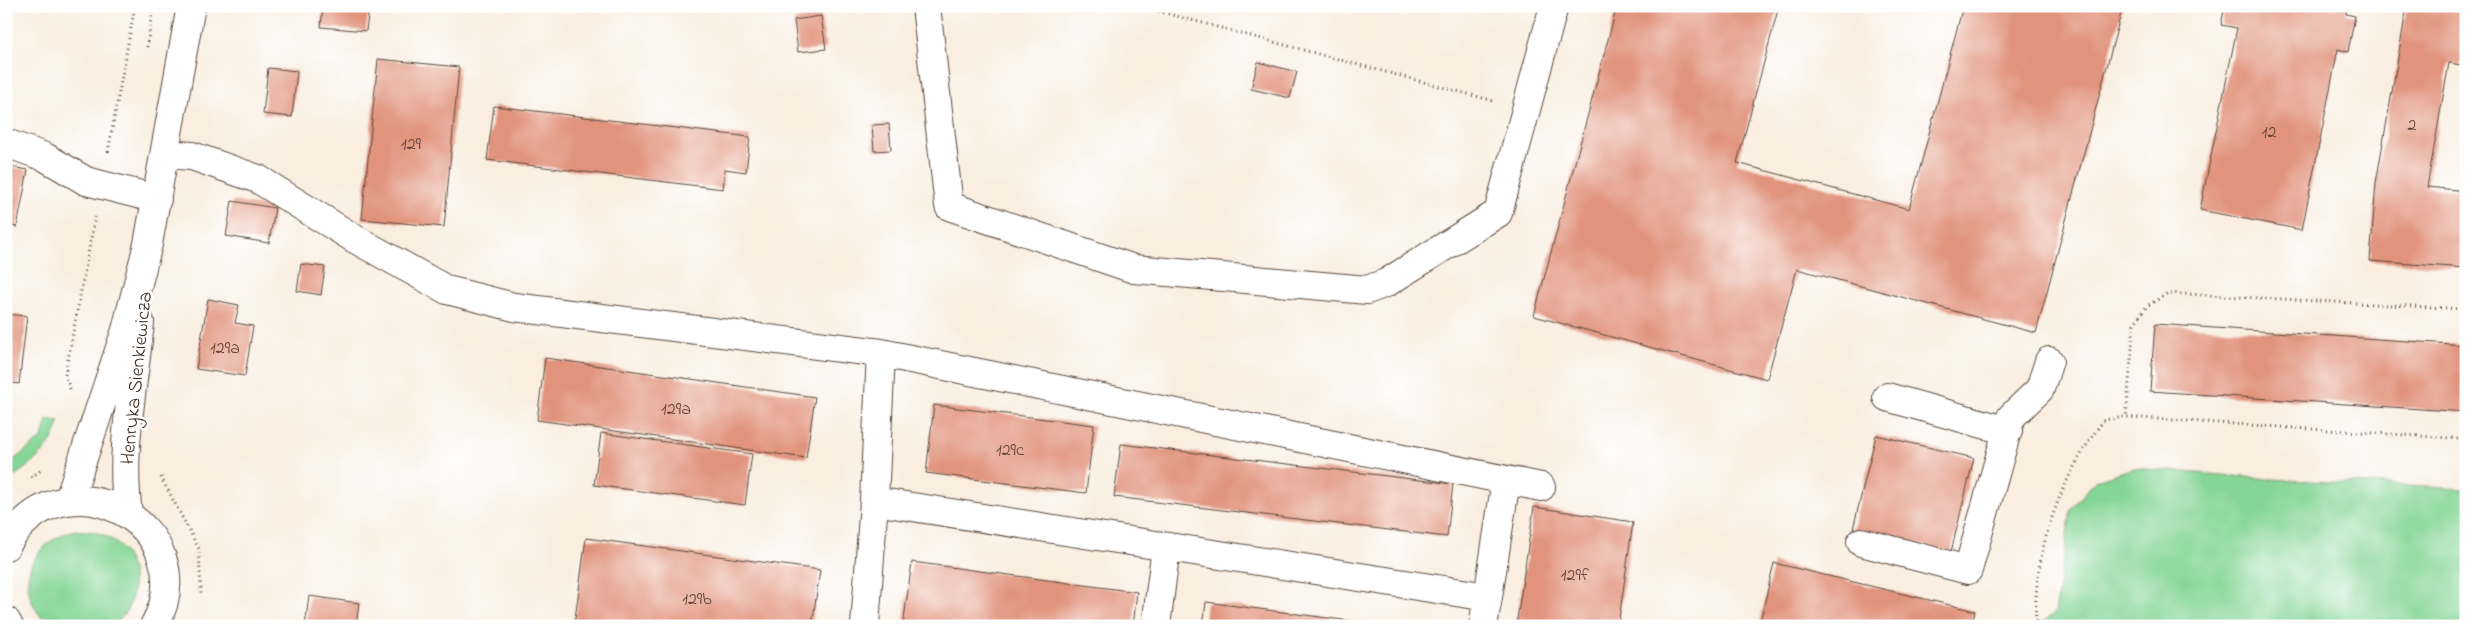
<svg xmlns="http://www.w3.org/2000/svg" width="2472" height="632" viewBox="0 0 2472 632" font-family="'Indie Flower',sans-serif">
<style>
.green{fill:#85d596;stroke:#60805a}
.building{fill:#e1937c}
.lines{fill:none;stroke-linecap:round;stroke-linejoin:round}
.minor-casing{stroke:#58473b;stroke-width:30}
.major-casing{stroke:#58473b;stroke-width:30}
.path{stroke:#58473b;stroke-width:3;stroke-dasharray:1 4;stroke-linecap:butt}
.minor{stroke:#fff;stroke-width:28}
.major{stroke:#fff;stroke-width:28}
.labels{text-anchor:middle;stroke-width:5;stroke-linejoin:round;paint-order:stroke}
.number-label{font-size:18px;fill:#644436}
.street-label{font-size:20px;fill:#3b2a1e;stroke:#fff}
</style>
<rect width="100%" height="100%" fill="#fff"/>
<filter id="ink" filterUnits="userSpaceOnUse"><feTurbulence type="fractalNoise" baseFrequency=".02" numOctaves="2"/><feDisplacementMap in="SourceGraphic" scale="10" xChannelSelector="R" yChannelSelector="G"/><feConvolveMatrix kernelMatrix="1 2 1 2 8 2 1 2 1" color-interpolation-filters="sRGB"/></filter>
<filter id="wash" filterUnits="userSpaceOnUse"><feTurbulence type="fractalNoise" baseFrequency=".0096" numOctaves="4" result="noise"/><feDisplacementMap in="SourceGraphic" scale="20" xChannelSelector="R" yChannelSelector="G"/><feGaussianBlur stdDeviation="1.12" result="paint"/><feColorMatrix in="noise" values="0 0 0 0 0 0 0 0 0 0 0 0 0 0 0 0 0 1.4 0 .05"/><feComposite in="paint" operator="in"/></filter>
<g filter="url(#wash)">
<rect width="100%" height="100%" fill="#f9eee0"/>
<path class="green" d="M 47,419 L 59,421 C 54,450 28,466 6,482 L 6,466 L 42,438 Z
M 2134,468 L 2271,479 L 2466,489 L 2466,626 L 2037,626 L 2055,613 L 2071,509 L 2096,480 Z
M 74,530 C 86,531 97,531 108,537 C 140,555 142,605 113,626 L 49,626 C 12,589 26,546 74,530 Z"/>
<g id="blocks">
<path class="building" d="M 323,6 L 369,6 L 366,31 L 321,27 Z
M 1617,6 L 1779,6 L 1737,163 L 1909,209 L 1963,6 L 2123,6 L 2036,333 L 1797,269 L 1767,379 L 1534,316 Z
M 2225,6 L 2348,6 L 2346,14 L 2355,16 L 2348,52 L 2338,49 L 2302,230 L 2200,210 L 2237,28 L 2221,25 Z
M 2407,6 L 2466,6 L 2466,41 L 2461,65 L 2449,63 L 2427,187 L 2466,191 L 2466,268 L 2370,261 L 2376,183 Z
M 821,16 L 826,49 L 798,52 L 794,20 Z
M 378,59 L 459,67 L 444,227 L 362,219 Z
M 1258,62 L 1297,72 L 1290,98 L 1251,89 Z
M 268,68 L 297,71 L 292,117 L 263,114 Z
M 494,106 L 750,137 L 746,172 L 725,169 L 723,189 L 487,160 Z
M 889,124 L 891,150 L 874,151 L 872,125 Z
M 6,166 L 28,170 L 17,227 L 6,225 Z
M 232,201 L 275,208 L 269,243 L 226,236 Z
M 301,264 L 325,267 L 321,295 L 297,291 Z
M 208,299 L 239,305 L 235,323 L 253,326 L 245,376 L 196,369 Z
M 6,314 L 27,316 L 19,384 L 6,382 Z
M 2155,324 L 2466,345 L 2466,412 L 2150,391 Z
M 545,358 L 815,397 L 806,458 L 537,420 Z
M 934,405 L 1094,425 L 1086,493 L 926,473 Z
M 601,433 L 752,454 L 745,505 L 594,485 Z
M 1876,435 L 1974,458 L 1951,552 L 1853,529 Z
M 1121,444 L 1453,484 L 1447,537 L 1114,497 Z
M 1534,507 L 1633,522 L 1618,626 L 1516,626 Z
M 586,538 L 820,570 L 812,626 L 574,626 Z
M 912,562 L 1137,592 L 1133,626 L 903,626 Z
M 1774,563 L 1975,611 L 1972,626 L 1759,626 Z
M 309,596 L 359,603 L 356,626 L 305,626 Z
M 1206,602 L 1381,625 L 1381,626 L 1203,626 Z"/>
</g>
</g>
<g filter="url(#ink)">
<use href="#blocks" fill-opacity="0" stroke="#58473b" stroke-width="1"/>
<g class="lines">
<defs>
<path id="minor" d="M 926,6 L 949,206 L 1134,269 L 1367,290 L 1386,283 L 1498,213 L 1554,6
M 6,143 L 45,157 L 86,181 L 157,199
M 165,154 L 192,156 L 258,179 L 355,239 L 447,290 L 514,307 L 881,353 L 1541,487
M 881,353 L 874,501 L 1488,597 L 1506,480
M 1887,397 L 2008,431
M 69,500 L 126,330 L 148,244 L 191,6
M 128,513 C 119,450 134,385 140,322
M 1861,542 L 1968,570 L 2011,417 L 2040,389 L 2049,361
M 865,626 L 874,501
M 1156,626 L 1166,547
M 1483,626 L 1488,597"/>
<path id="major" d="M 6,546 C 63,445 209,528 154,626
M 6,621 L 9,626"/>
</defs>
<use href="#minor" class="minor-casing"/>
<use href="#major" class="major-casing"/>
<path class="path" d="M 1139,6 L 1494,101
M 1957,6 L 1963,8
M 147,47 L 153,6
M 108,152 L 135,6
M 2466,309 L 2168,293 L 2147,306 L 2134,324 L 2126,417 L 2466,439
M 70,389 L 65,375 L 95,217
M 31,477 L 43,469
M 161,477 L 199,549 L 201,593
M 2036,626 C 2032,553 2060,478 2104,420 L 2126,417"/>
<use href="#minor" class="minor"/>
<use href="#major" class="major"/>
</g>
</g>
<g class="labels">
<g class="number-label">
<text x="2412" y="130">2</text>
<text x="2269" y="137">12</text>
<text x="411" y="149">129</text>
<text x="225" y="353">129a</text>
<text x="676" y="414">129a</text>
<text x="1010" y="455">129c</text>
<text x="1575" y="580">129f</text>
<text x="697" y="604">129b</text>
</g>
<g class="street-label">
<text transform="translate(135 378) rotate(-84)" y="7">Henryka Sienkiewicza</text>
</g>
</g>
<rect width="2472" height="632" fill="none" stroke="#fff" stroke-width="25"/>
</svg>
